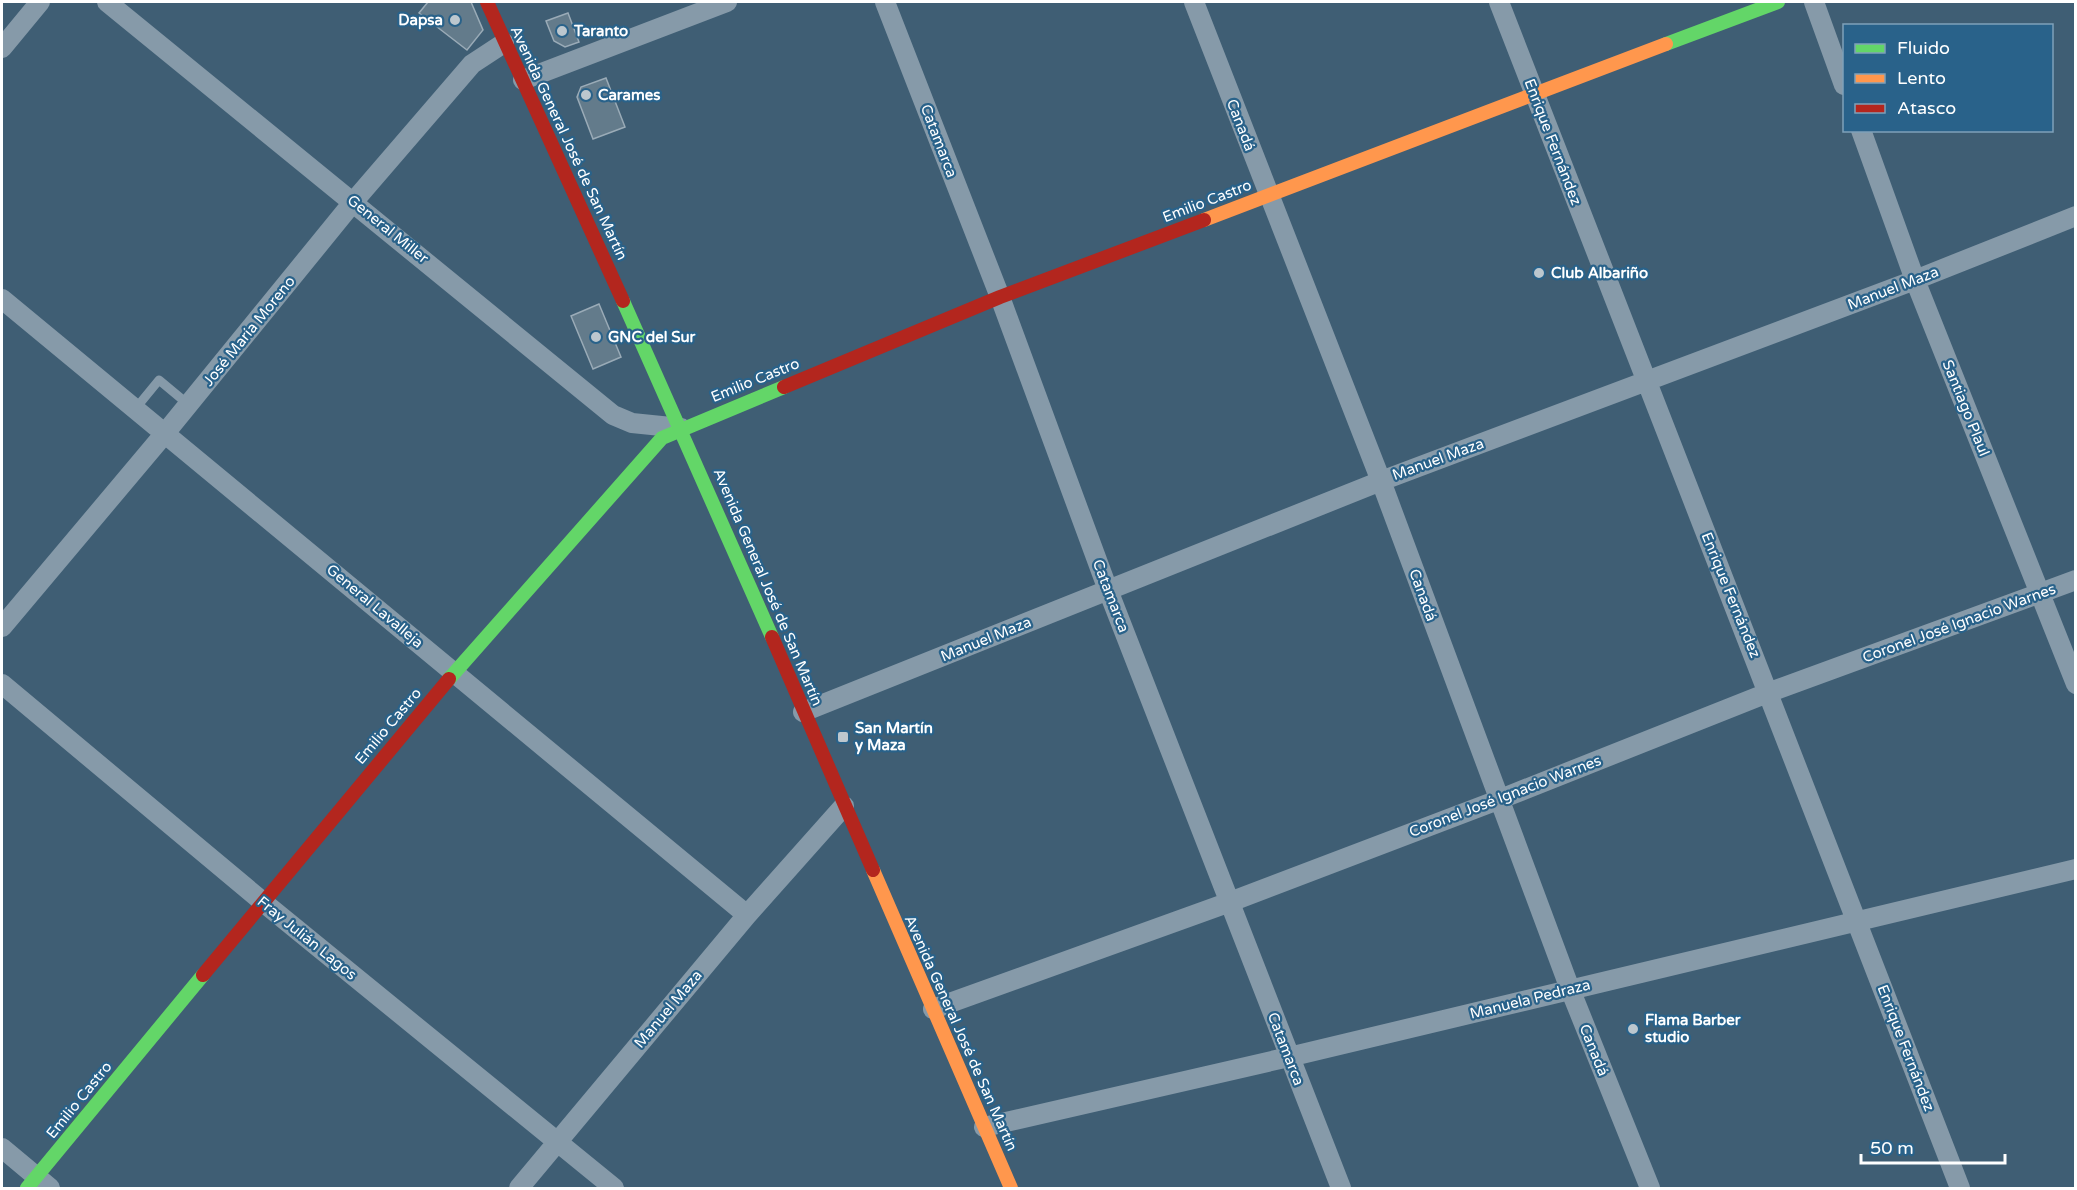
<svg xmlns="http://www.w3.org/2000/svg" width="2077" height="1190" viewBox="0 0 2077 1190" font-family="'Varela Round',sans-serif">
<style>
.building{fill:#637b8b;stroke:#9aabb7;stroke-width:1.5}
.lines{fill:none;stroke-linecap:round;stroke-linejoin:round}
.lane{stroke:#869aa9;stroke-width:9}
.street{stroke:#869aa9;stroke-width:20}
.fast{stroke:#63d668;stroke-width:14}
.slow{stroke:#ff974d;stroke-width:14}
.jam{stroke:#b3261e;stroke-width:14}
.poi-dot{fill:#bcc7ce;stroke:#29628a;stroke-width:2}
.labels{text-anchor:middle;stroke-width:4.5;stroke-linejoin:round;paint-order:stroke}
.poi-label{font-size:15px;font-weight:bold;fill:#fff;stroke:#29628a;text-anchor:start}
.street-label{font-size:15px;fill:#fff;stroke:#29628a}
</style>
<rect width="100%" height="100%" fill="#3f5e74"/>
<path class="building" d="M 428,2 L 471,2 L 483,30 L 467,50 L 419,13 Z
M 568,13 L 579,42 L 565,47 L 554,41 L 546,21 Z
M 606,78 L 625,127 L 593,139 L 577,97 L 581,87 Z
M 599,304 L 621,357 L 593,369 L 571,316 Z"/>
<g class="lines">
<path class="lane" d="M 136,408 L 159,380 L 189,405"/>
<path class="street" d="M 107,2 L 613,415 L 632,423 L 681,428
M 885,2 L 1000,297 L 1108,590 L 1341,1188
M 1194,2 L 1381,481 L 1570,989 L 1650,1188
M 1499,2 C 1653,397 1807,793 1960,1188
M 1814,2 L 1844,85
M 2,48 L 40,2
M 523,80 L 727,2
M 1861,130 L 1915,280 L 2076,684
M 2,299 L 747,915
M 2,627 L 166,432 L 354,201 L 472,64 L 504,43
M 2,684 L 263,902 L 614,1188
M 803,712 L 1381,481 L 1915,280 L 2076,216
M 933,1009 L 1230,902 L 1498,800 L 1770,692 L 2076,580
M 984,1127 L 1289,1057 L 2076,869
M 2,1148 L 50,1188
M 519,1188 L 747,915 L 844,806"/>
<path class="fast" d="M 1666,44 L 1778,2
M 623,301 L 772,637
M 449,679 L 662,438 L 784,387
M 27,1188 L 203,975"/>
<path class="slow" d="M 1204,220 L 1666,44
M 873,870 L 1011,1188"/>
<path class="jam" d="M 487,2 L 623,301
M 784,387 L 1000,297 L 1204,220
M 772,637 L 873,870
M 203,975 L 449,679"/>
</g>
<g class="poi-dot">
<circle cx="455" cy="20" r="6"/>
<circle cx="562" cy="31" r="6"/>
<circle cx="586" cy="95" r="6"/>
<circle cx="1539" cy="273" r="6"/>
<circle cx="596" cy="337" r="6"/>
<rect x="837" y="731" width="12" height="12" rx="3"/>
<circle cx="1633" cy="1029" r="6"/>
</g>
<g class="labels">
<g class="poi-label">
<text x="443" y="25" text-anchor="end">Dapsa</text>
<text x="574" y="36">Taranto</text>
<text x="598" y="100">Carames</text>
<text x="1551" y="278">Club Albariño</text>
<text x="608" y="342">GNC del Sur</text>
<text x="855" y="733">San Martín<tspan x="855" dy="17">y Maza</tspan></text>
<text x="1645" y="1025">Flama Barber<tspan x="1645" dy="17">studio</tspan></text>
</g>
<g class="street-label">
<text transform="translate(1241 125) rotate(69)" y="5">Canadá</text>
<text transform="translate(939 141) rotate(69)" y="5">Catamarca</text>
<text transform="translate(1553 142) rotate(69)" y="5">Enrique Fernández</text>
<text transform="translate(569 143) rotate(65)" y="5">Avenida General José de San Martín</text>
<text transform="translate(1207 201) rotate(-21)" y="5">Emilio Castro</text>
<text transform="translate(388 229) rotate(39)" y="5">General Miller</text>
<text transform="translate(1893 288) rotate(-21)" y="5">Manuel Maza</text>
<text transform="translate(249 331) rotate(-51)" y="5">José María Moreno</text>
<text transform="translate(755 380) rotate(-22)" y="5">Emilio Castro</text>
<text transform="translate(1966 408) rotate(68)" y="5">Santiago Plaul</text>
<text transform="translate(1438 459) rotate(-20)" y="5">Manuel Maza</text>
<text transform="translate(768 587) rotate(67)" y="5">Avenida General José de San Martín</text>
<text transform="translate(1423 595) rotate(70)" y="5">Canadá</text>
<text transform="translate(1731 595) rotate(68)" y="5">Enrique Fernández</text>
<text transform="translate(1111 596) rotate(69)" y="5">Catamarca</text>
<text transform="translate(375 606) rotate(40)" y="5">General Lavalleja</text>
<text transform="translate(1959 623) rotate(-20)" y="5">Coronel José Ignacio Warnes</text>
<text transform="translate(986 639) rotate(-22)" y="5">Manuel Maza</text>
<text transform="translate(388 726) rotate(-50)" y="5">Emilio Castro</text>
<text transform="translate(1505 796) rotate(-21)" y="5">Coronel José Ignacio Warnes</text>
<text transform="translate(307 938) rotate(39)" y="5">Fray Julián Lagos</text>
<text transform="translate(1530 999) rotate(-14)" y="5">Manuela Pedraza</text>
<text transform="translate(668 1009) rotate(-50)" y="5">Manuel Maza</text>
<text transform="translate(961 1033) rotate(66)" y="5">Avenida General José de San Martín</text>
<text transform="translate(1906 1048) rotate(69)" y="5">Enrique Fernández</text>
<text transform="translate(1286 1049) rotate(69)" y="5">Catamarca</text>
<text transform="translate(1594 1050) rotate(68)" y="5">Canadá</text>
<text transform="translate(79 1100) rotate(-51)" y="5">Emilio Castro</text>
</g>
</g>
<rect width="2077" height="1190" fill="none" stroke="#ffffff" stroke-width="6"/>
<rect x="1843" y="24" width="210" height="108" fill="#29628a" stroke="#7fa1b9" stroke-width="1.5"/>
<rect x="1855" y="44" width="30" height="9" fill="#63d668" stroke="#7fa1b9" stroke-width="1.5"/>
<text x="1897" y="54" font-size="18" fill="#ffffff">Fluido</text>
<rect x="1855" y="74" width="30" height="9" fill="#ff974d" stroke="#7fa1b9" stroke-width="1.5"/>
<text x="1897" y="84" font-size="18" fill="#ffffff">Lento</text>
<rect x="1855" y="104" width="30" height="9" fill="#b3261e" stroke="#7fa1b9" stroke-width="1.5"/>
<text x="1897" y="114" font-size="18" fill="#ffffff">Atasco</text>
<path d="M1861 1154v9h144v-9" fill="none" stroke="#ffffff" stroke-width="3"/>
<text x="1870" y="1154" font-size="18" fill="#ffffff" stroke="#29628a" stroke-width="4.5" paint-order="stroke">50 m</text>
</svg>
